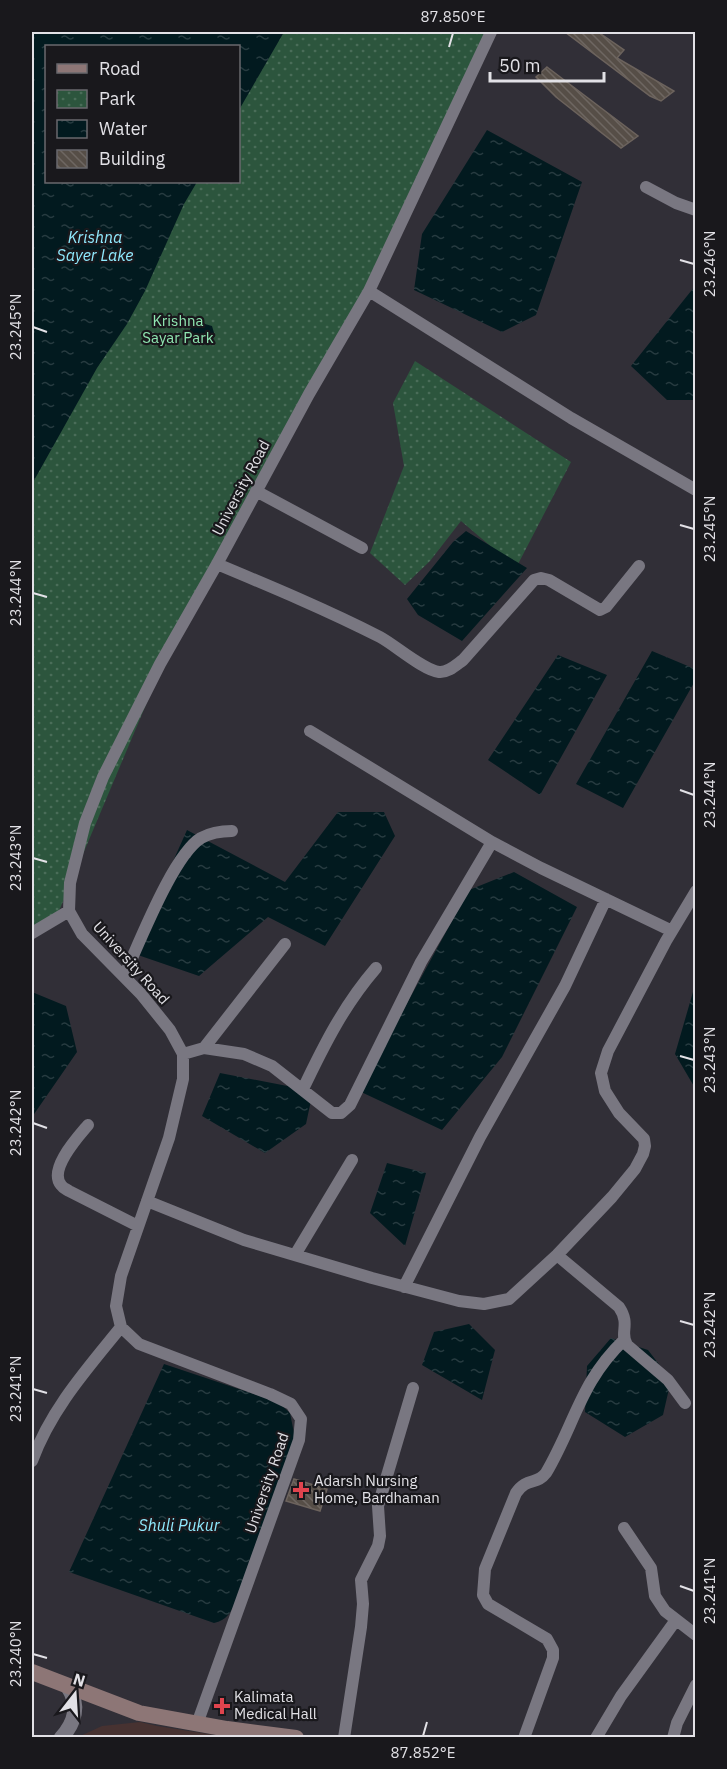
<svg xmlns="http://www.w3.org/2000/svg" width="727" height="1769" viewBox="0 0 727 1769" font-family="'IBM Plex Sans',sans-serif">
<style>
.education{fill:#473231}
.park{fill:url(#park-dots);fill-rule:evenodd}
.water{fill:url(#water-ripples)}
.building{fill:url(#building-back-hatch);stroke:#6c635d;stroke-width:1.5}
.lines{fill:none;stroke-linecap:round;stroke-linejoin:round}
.minor{stroke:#797781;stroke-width:12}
.tertiary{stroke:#797781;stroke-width:15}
.secondary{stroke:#8d7676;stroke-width:16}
.ticks{fill:none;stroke:#e2e1e6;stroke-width:2}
.health-dot{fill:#e0444e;stroke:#19181c;stroke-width:2}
.labels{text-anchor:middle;stroke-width:4.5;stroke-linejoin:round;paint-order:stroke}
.park-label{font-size:15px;fill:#90e7b2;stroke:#19181c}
.street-label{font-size:15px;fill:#e2e1e6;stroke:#19181c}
.poi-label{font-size:15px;fill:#e2e1e6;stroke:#19181c;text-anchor:start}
.water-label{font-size:16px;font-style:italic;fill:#90eafe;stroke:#19181c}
.neatline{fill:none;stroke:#e2e1e6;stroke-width:2}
.ticks-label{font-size:15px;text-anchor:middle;fill:#e2e1e6}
</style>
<defs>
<pattern id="park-dots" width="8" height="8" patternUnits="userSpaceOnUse" patternTransform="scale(1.5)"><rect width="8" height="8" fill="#2c553d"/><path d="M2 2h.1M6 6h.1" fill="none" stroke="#4a6d59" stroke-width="1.8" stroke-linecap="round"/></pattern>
<pattern id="water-ripples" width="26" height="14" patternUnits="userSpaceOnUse" patternTransform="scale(1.5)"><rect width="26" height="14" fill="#021a1f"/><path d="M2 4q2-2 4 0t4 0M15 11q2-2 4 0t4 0" fill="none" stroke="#273b40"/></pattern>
<pattern id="building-back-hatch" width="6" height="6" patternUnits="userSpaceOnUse" patternTransform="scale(1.5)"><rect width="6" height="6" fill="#564e47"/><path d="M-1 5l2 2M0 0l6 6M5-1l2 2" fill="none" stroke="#6e6762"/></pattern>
</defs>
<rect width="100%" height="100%" fill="#312f37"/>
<path class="education" d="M 140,1722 L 157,1726 L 234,1738 L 76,1738 L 102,1726 Z"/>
<path class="park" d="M 32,32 L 491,32 L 369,291 L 172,643 L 56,918 L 32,926 ZM 46,46 L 238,46 L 238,182 L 46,182 Z
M 415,361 L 571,462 L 516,568 L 461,521 L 430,561 L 405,585 L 370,553 L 404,466 L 393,403 Z"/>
<path class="water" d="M 32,32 L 284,32 L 239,110 L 238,46 L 46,46 L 46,182 L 197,182 L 184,204 L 145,291 L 127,324 L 97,368 L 32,484 Z
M 487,130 L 582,182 L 536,315 L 502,332 L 414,290 L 422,234 Z
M 695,286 L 695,400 L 667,400 L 631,366 Z
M 198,322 L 212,326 L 215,336 L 209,344 C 199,345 192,343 188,334 L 192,325 Z
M 466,531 L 527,568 L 462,641 L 418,615 L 407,599 L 453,542 Z
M 652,651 L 695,669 L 695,681 L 623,808 L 576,784 Z
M 558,655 L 607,675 L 540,795 L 488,760 Z
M 338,812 L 384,812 L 395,836 L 325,946 L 268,917 L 199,976 L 132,953 L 187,830 L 285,882 Z
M 514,872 L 577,907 L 502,1057 L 442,1130 L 359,1091 L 469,890 Z
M 695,985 L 695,1088 L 675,1054 Z
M 32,992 L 66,1006 L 77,1052 L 32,1117 Z
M 220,1073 L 313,1091 L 306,1124 L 265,1153 L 202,1116 Z
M 387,1163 L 426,1173 L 405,1246 L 370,1213 Z
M 469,1324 L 495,1350 L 482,1400 L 422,1365 L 434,1332 Z
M 611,1338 L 648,1350 L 671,1380 L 663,1415 L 625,1437 L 585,1412 L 587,1366 Z
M 164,1364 L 278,1402 L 290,1413 L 295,1438 L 236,1602 C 230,1613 227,1620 214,1623 L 69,1572 Z"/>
<path class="building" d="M 565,32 L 598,32 L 624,50 L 617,58 L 674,91 L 661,101 L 650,96 Z
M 547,67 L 638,136 L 621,148 L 556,97 L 536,77 Z
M 294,1479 L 327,1489 L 320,1511 L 286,1501 Z"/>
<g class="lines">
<path class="minor" d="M 646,187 L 676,203 L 696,210
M 369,291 L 571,418 L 696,490
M 256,491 L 362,548
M 217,564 C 272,587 327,610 380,637 C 395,645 423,670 439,672 C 448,673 456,665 463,660 L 534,580 L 541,578 L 549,580 L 600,610 L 606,607 L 639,566
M 310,731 L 492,842 L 541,868 L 672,931
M 32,933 L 69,911
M 124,976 C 139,944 173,855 201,838 C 210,833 222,831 232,831
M 204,1048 L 285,944
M 183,1054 L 204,1048 L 244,1054 L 272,1066 L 332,1113 L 341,1113 L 350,1105 L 421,962 L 492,842
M 303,1089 C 324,1045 344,1005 376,968
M 88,1125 C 78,1137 48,1169 61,1185 C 63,1188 66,1189 69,1191 L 138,1226
M 147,1201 L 244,1240 L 372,1278 L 459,1301 L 484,1304 L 509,1299 L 557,1255 L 612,1197 L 635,1169 L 643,1154 L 645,1146 L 644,1139 L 619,1113 L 605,1091 L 601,1073 L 608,1051 L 666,941 L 696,891
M 295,1255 L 352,1160
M 557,1255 L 619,1307 C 631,1325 619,1332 627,1345 L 668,1380 L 685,1403
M 404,1287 L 480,1137 L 565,986 L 606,899
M 32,1461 C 51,1409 87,1369 121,1327
M 624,1528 L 651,1568 L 655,1596 L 665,1611 L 696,1635
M 197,1724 L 299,1440 L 301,1419 L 291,1404 L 270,1394 L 139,1344 L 121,1327 L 116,1306 L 121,1276 L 169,1138 L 183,1079 L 183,1054 L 170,1030 L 141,994 L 82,934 L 69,911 L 70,883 L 85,823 L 103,777 L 160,664 L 217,564 L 309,394 L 369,291 L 491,32
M 344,1738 L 361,1627 L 363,1604 L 361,1580 L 378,1546 L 380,1536 L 378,1506 L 413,1388
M 524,1738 L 553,1658 L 553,1650 L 547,1639 L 488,1604 L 483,1595 L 485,1569 L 516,1493 C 527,1477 537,1485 546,1473 C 575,1424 580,1382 624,1340
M 596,1738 L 621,1696 L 676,1620
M 673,1738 L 677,1723 L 696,1685"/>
<path class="tertiary" d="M 61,1738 C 75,1723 80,1705 68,1687"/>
<path class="secondary" d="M 32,1672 L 139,1713 L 227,1729 L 296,1738"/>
</g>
<path class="ticks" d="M 449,47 L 453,33M 680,260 L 694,264M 33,327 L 47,332M 680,525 L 694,529M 33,593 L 47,597M 680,790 L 694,795M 33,858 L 47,862M 680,1056 L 694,1060M 33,1123 L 47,1128M 680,1321 L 694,1325M 33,1389 L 47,1393M 680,1586 L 694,1591M 33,1654 L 47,1658M 423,1736 L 427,1722"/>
<g class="health-dot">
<path d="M298 1481h6v6h6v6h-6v6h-6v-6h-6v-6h6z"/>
<path d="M219 1697h6v6h6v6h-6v6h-6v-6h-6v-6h6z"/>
</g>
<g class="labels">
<g class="park-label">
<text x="178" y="326">Krishna<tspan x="178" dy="17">Sayar Park</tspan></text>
</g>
<g class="street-label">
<text transform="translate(241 488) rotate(-62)" y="5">University Road</text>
<text transform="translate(131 963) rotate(48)" y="5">University Road</text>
<text transform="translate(267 1483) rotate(-71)" y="5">University Road</text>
</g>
<g class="poi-label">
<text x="314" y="1486">Adarsh Nursing<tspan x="314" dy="17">Home, Bardhaman</tspan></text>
<text x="234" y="1702">Kalimata<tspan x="234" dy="17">Medical Hall</tspan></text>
</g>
<g class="water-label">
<text x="95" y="243">Krishna<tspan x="95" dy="18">Sayer Lake</tspan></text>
<text x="179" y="1531">Shuli Pukur</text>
</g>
</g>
<rect width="727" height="1769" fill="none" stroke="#19181c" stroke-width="66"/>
<rect x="45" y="45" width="195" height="138" fill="#19181c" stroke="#69686d" stroke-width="1.5"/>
<rect x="57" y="64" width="30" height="9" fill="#8d7676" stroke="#69686d" stroke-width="1.5"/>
<text x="99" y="75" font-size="18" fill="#e2e1e6">Road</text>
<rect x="57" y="90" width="30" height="18" fill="url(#park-dots)" stroke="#69686d" stroke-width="1.5"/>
<text x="99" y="105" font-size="18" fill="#e2e1e6">Park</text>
<rect x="57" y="120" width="30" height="18" fill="url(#water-ripples)" stroke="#69686d" stroke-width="1.5"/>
<text x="99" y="135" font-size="18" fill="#e2e1e6">Water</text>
<rect x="57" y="150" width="30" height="18" fill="url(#building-back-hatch)" stroke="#69686d" stroke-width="1.5"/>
<text x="99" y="165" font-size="18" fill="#e2e1e6">Building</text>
<g transform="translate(75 1694) rotate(17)" stroke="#19181c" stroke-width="4.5" paint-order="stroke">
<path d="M0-4.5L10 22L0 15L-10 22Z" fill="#e2e1e6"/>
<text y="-9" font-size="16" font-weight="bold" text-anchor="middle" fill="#e2e1e6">N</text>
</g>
<path d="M490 72v9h114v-9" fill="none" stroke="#e2e1e6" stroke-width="3"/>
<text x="499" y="72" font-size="18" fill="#e2e1e6" stroke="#19181c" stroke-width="4.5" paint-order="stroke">50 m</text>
<rect x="33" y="33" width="661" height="1703" class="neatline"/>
<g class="ticks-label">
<text x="453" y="22">87.850°E</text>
<text transform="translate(710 264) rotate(-90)" y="5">23.246°N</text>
<text transform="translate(16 327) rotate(-90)" y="5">23.245°N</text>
<text transform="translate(710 529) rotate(-90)" y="5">23.245°N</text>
<text transform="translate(16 593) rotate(-90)" y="5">23.244°N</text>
<text transform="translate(710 795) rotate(-90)" y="5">23.244°N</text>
<text transform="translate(16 858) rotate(-90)" y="5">23.243°N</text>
<text transform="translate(710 1060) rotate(-90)" y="5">23.243°N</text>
<text transform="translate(16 1123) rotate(-90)" y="5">23.242°N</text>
<text transform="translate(710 1325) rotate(-90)" y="5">23.242°N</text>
<text transform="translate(16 1389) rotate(-90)" y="5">23.241°N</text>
<text transform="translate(710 1591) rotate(-90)" y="5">23.241°N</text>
<text transform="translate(16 1654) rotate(-90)" y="5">23.240°N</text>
<text x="423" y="1758">87.852°E</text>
</g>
</svg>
